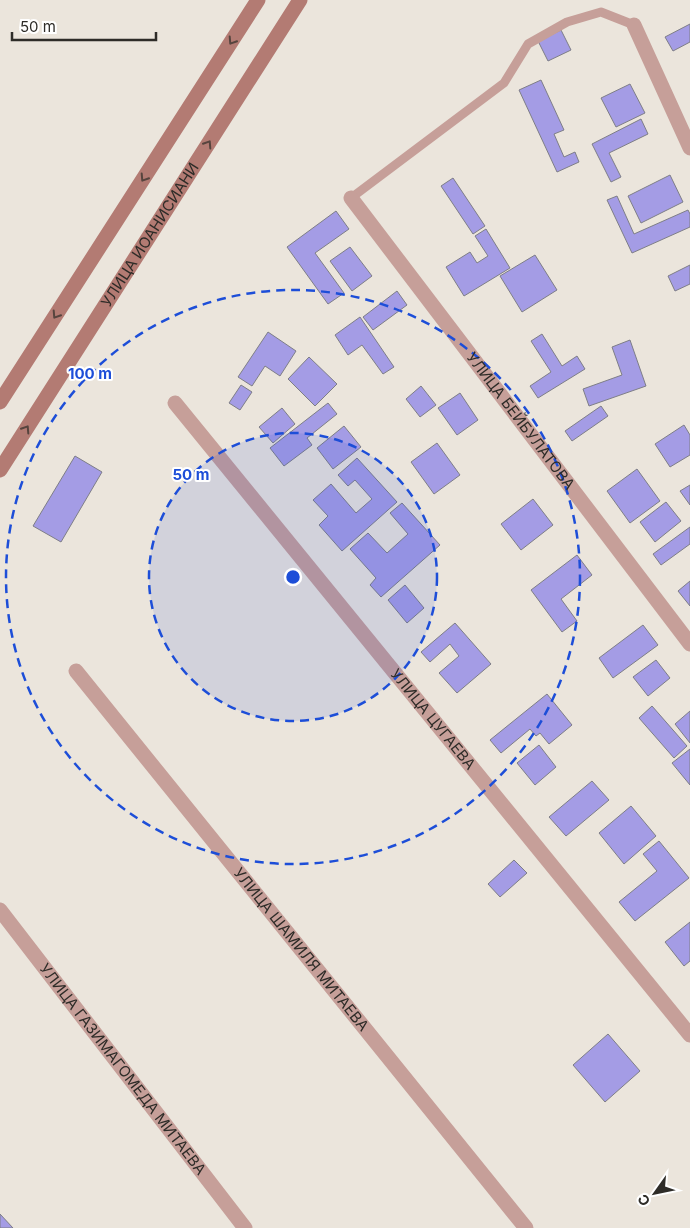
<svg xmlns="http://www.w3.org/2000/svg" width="690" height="1228" viewBox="0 0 690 1228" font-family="Inter,sans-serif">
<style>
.building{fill:#a49ce5;stroke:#7e7e87}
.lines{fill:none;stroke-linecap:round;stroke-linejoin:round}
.lane{stroke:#c69f99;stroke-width:9}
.street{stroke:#c69f99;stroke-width:15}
.secondary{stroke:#b37b73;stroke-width:15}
.oneway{stroke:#56443e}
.ring{fill:none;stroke:#1d4ed8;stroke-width:2.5;stroke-dasharray:9 6}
.labels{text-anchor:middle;stroke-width:4;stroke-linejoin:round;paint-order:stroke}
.street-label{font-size:15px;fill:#2e2c28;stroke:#fff}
.centre{fill:#1d4ed8;stroke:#fff;stroke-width:2.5}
.ring-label{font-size:15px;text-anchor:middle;font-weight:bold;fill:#1d4ed8;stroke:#fff;stroke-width:4;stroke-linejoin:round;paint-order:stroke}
</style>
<rect width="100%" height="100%" fill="#ebe5dc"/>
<path class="building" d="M 690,24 L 690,42 L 673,51 L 665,37 Z
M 561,30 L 571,50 L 548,61 L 538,41 Z
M 541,80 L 564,130 L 554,134 L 564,157 L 575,152 L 579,162 L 557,172 L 519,90 Z
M 630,84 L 645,113 L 616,127 L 601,98 Z
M 641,119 L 648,134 L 609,153 L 621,177 L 611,182 L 592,144 Z
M 670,175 L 683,202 L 641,223 L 628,196 Z
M 453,178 L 485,226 L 473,234 L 441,186 Z
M 617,196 L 634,234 L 688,210 L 690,214 L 690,227 L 632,253 L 607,200 Z
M 336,211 L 349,229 L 315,253 L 344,293 L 328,304 L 287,247 Z
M 486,229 L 510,268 L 464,296 L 446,267 L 470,252 L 477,263 L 488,256 L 475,236 Z
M 350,247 L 372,276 L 352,291 L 330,261 Z
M 535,255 L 557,290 L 522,312 L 500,276 Z
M 690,265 L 690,284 L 675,291 L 668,276 Z
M 397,291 L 407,305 L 373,330 L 363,317 Z
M 360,317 L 394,367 L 383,374 L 362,345 L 348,355 L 335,335 Z
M 268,332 L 296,351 L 280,376 L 265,366 L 252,386 L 238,377 Z
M 542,334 L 562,366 L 577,356 L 585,369 L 538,398 L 530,386 L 551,372 L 531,341 Z
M 630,340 L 646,386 L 589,406 L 583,389 L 622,375 L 612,347 Z
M 309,357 L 337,384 L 315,406 L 288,379 Z
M 241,385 L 252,392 L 240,410 L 229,403 Z
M 421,386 L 436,405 L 420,417 L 406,399 Z
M 460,393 L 478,420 L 457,435 L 438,408 Z
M 328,403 L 337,414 L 307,438 L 312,445 L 284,466 L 270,448 Z
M 601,406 L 608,416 L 572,441 L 565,431 Z
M 282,408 L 295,424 L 273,443 L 259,427 Z
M 684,425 L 690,435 L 690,455 L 670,467 L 655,444 Z
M 344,426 L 361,447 L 333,469 L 317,448 Z
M 437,443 L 460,475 L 434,494 L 411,462 Z
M 75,456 L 102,472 L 61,542 L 33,526 Z
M 357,458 L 397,502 L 342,551 L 319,525 L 328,516 L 313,500 L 331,484 L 356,513 L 372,499 L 355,480 L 348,486 L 338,475 Z
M 637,469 L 660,501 L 630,523 L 607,491 Z
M 690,485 L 690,505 L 680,491 Z
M 533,499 L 553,525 L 521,550 L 501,524 Z
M 666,502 L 681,521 L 655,542 L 640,522 Z
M 402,503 L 440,545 L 381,597 L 370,585 L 376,578 L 350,549 L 368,533 L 387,553 L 408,534 L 390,513 Z
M 690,527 L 690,544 L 661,565 L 653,554 Z
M 577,555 L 592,575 L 561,599 L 577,621 L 562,632 L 531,590 Z
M 690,581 L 690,606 L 678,591 Z
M 405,585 L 424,608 L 407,623 L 388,600 Z
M 455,623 L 491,664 L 457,693 L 439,673 L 459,656 L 450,644 L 430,662 L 421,652 Z
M 643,625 L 658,645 L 613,678 L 599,658 Z
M 656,660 L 670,678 L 648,696 L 633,677 Z
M 547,694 L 572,725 L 549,744 L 540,733 L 536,736 L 530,729 L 501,753 L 490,740 Z
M 652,706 L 687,746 L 674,758 L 639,718 Z
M 690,711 L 690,743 L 675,724 Z
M 539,745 L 556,767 L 535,785 L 517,763 Z
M 690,749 L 690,785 L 672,763 Z
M 592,781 L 609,800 L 566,836 L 549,817 Z
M 631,806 L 656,836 L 624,864 L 599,833 Z
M 659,841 L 689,878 L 635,921 L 619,902 L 657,871 L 643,854 Z
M 514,860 L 527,873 L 500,897 L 488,884 Z
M 690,922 L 690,961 L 684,966 L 665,942 Z
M 608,1034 L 640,1071 L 605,1102 L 573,1065 Z
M 0,1214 L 13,1228 L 0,1228 Z"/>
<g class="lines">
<path class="lane" d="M 351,198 L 504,83 L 528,44 L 567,22 L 601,12 L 634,25"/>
<g class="street">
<path d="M 634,25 L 690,148"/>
<path id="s1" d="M 351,198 L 690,644"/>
<path id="s2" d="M 175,403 L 690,1035"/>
<path id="s3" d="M 76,671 L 526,1228"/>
<path id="s4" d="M 0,910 L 245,1228"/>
</g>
<g class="secondary">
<path d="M 0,402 L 258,0"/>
<path id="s5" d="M 0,470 L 300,0"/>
</g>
</g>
<defs><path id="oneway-chevron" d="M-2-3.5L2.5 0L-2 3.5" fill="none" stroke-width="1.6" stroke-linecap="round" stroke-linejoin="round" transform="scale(1.25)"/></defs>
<g class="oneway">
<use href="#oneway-chevron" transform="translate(232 41) rotate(123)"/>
<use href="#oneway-chevron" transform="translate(208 144) rotate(-57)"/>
<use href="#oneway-chevron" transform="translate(144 178) rotate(123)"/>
<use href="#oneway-chevron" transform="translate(56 315) rotate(123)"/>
<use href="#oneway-chevron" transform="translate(26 429) rotate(-57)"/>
</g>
<circle cx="293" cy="577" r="144" fill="#1d4ed8" fill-opacity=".12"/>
<g class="ring">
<circle cx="293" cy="577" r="144"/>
<circle cx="293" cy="577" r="287"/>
</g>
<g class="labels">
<g class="street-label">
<text dy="5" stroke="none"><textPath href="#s5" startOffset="279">УЛИЦА ИОАНИСИАНИ</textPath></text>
<text dy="5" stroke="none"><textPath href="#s1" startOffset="280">УЛИЦА БЕЙБУЛАТОВА</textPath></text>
<text dy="5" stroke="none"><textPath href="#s2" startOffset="408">УЛИЦА ЦУГАЕВА</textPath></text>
<text dy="5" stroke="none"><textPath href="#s3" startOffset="358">УЛИЦА ШАМИЛЯ МИТАЕВА</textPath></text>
<text dy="5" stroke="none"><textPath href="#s4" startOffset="201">УЛИЦА ГАЗИМАГОМЕДА МИТАЕВА</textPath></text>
</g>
</g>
<circle cx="293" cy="577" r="8" class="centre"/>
<g class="ring-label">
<text x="90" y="379">100 m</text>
<text x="191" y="480">50 m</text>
</g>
<g transform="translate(655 1193) rotate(237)" stroke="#ffffff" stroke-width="4" paint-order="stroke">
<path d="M0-4L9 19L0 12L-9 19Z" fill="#2e2c28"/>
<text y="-8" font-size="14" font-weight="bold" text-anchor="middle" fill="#2e2c28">С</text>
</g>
<path d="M12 32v8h144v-8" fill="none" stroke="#2e2c28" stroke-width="2.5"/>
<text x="20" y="32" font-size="15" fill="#2e2c28" stroke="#ffffff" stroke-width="4" paint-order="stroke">50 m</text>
</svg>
